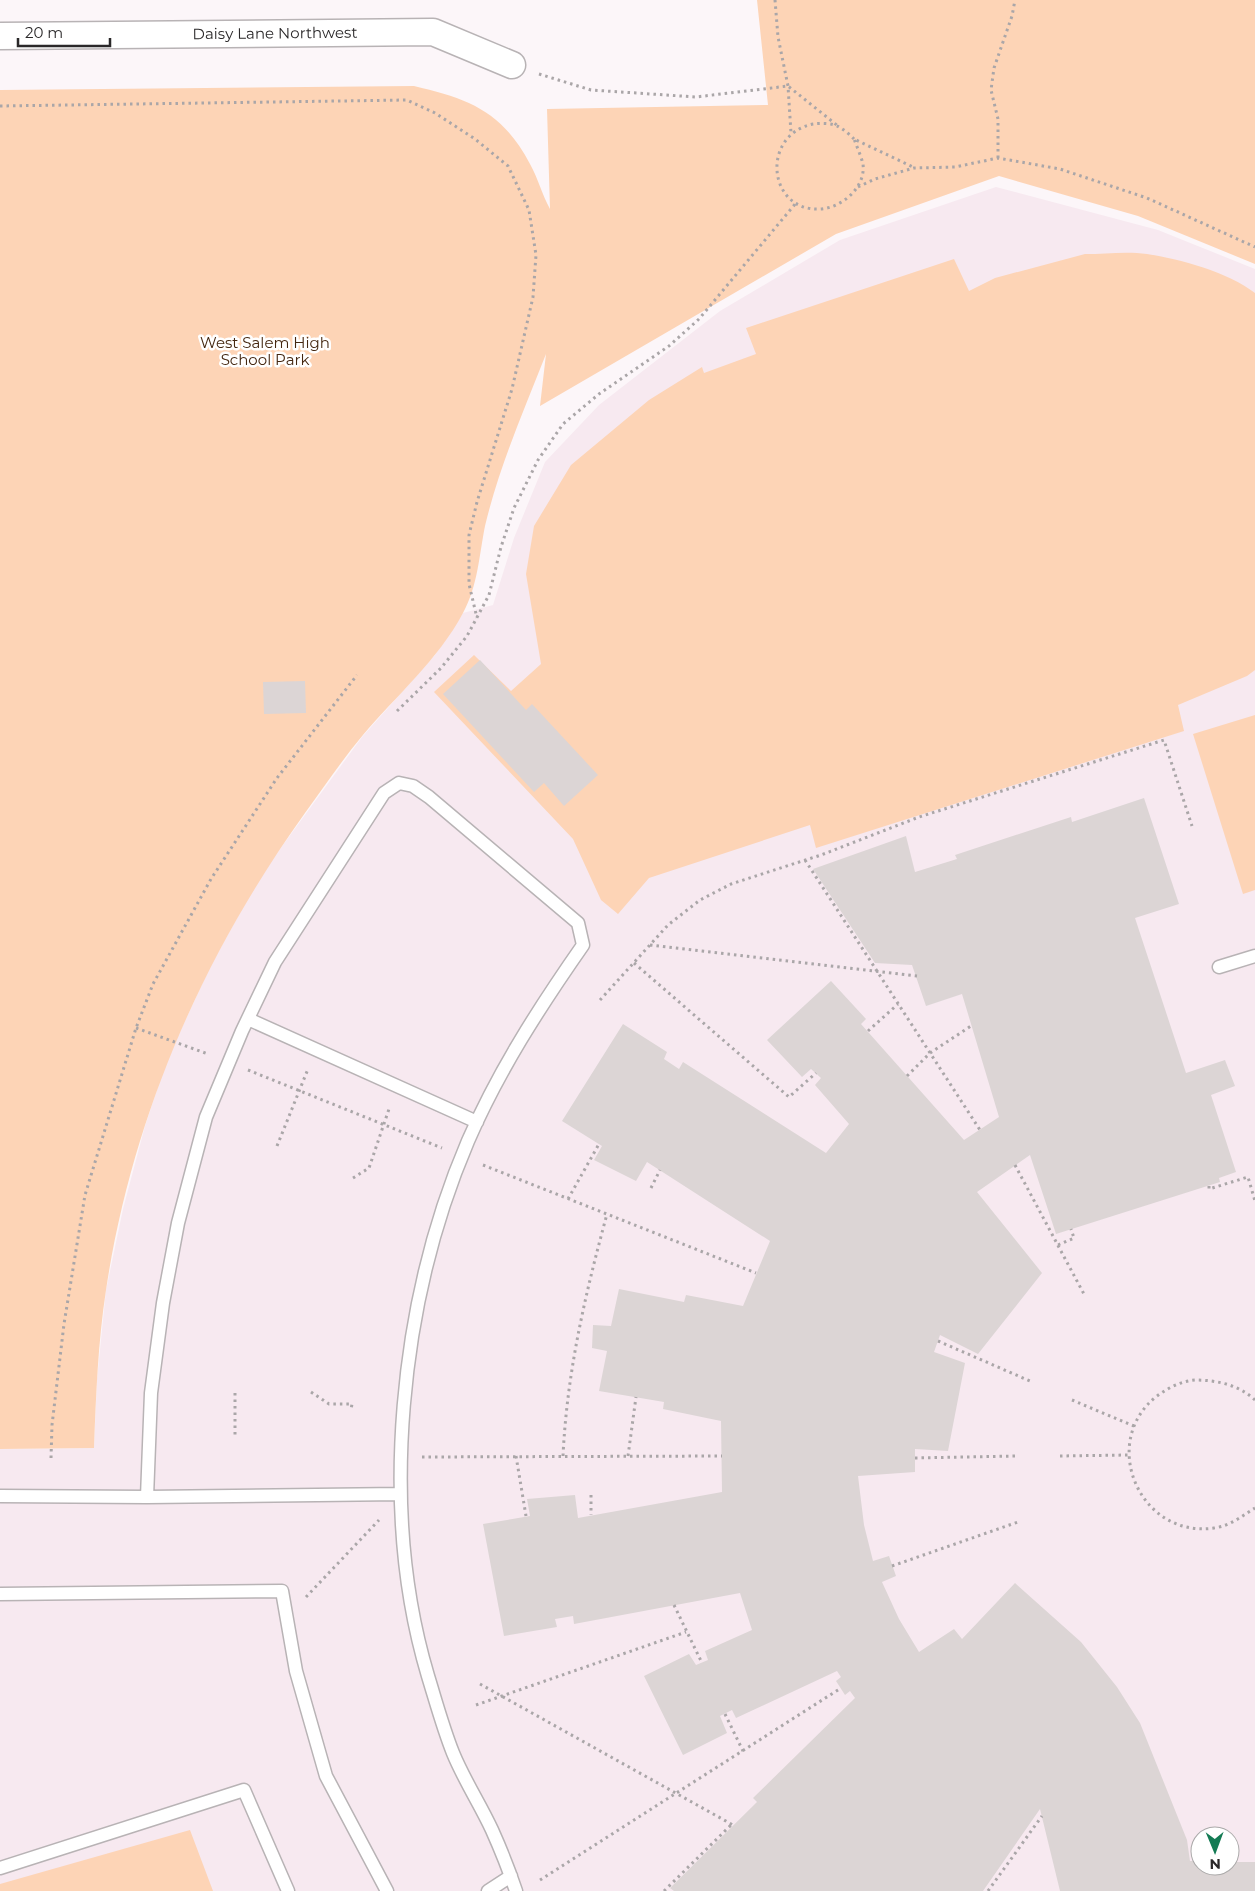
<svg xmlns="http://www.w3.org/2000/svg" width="1255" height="1891" viewBox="0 0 1255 1891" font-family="Montserrat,sans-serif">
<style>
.built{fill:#f7e9f0;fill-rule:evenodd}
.green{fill:#fdd4b6}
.building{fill:#dcd5d5}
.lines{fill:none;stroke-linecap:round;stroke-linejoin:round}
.lane-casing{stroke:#b8b3b5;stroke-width:15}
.street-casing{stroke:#b8b3b5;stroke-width:29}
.path{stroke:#aaa6a8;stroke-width:3;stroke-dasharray:2.5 4;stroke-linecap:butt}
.lane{stroke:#fff;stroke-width:12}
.street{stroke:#fff;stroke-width:26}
.labels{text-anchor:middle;stroke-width:5;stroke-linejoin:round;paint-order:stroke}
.street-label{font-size:15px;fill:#2a2829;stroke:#fff}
.park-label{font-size:15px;fill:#442710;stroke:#fff}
</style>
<rect width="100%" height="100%" fill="#fcf6f9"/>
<path class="built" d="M 996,187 L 1158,230 L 1255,269 L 1255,1891 L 0,1891 L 0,1449 L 94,1448 L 97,1379 L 106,1290 L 123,1209 L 145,1126 L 167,1060 L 211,965 L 261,875 L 362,737 L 435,655 L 463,613 L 493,605 L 514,538 L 545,462 L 599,405 L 720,311 L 840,240 ZM 1200,1836 L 1230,1836 L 1230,1866 L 1200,1866 Z"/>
<path class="green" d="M 757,0 L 1255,0 L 1255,264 L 1138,216 L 999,176 L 836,234 L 540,406 L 546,354 C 524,410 499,467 485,526 C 479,556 478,585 463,613 C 438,660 396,696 363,735 C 342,760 324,787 305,813 C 203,955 132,1117 106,1290 C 98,1342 96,1395 94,1448 L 0,1449 L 0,90 L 414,86 C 469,99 502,111 530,164 C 538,178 542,195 550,209 L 547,109 L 768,105 Z
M 1085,254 C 1105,254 1127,251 1147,254 C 1180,259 1228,272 1255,293 L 1255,670 L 1247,676 L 1178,705 L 1184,731 L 816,848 L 810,825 L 649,878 L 618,914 L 601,900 L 573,839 L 434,692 L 474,655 L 511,691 L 541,664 L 526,574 L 534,526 L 571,465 L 649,400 L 702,367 L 704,373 L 756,354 L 746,328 L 954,259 L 969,291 L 995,278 Z
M 1255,715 L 1255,890 L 1243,894 L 1193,734 Z
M 190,1830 L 213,1891 L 0,1891 L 0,1884 Z"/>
<path class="building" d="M 480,660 L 526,710 L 532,704 L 598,775 L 564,806 L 544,783 L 534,792 L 443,694 Z
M 305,681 L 306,713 L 264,714 L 263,682 Z
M 1144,798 L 1179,904 L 1135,918 L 1186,1073 L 1225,1060 L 1235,1086 L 1211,1095 L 1236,1172 L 1219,1178 L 1220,1182 L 1056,1234 L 1030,1155 L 977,1192 L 1042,1273 L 978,1354 L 940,1335 L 934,1352 L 965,1363 L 948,1451 L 915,1449 L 915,1472 L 858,1476 L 864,1525 L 873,1561 L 889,1556 L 896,1576 L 882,1582 L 899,1619 L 919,1652 L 954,1629 L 962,1639 L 1015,1583 L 1081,1642 L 1117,1687 L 1140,1723 L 1187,1840 L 1190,1861 L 1200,1861 L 1200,1866 L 1230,1866 L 1230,1862 L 1255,1862 L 1255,1891 L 1060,1891 L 1040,1809 L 983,1891 L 674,1891 L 670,1888 L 757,1802 L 753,1798 L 855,1698 L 850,1691 L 845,1695 L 836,1681 L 841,1677 L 837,1671 L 736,1718 L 732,1710 L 720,1716 L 727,1733 L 683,1755 L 644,1676 L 689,1654 L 696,1665 L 708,1660 L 705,1651 L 752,1630 L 740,1593 L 574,1624 L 573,1616 L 555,1619 L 557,1627 L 504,1636 L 483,1524 L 530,1516 L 527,1499 L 575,1495 L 578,1518 L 722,1492 L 721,1421 L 663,1409 L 664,1402 L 599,1391 L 607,1351 L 592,1348 L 593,1325 L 611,1326 L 619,1289 L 684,1302 L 686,1295 L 743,1306 L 770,1241 L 647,1162 L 636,1181 L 594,1160 L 602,1146 L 562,1121 L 623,1024 L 667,1052 L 664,1059 L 679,1069 L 683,1062 L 826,1153 L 849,1124 L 815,1085 L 821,1078 L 811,1069 L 802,1077 L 767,1040 L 831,981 L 866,1019 L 861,1024 L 964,1140 L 999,1117 L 962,994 L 926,1006 L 912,965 L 875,963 L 813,869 L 906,836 L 915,872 L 957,859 L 955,855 L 1071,817 L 1072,822 Z"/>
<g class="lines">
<defs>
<path id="lane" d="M 1219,967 L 1255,956
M 248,1019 L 477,1122
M 0,1496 L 147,1497 L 400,1494
M 147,1497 L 151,1393 L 163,1303 L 178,1223 L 206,1117 L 242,1031 L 275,962 L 384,793 L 399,783 L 413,786 L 429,797 L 578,923 L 583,945 C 539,1008 499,1070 468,1141 C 400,1300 378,1509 428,1676 C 436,1702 443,1728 453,1753 C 464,1780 480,1804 492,1830 C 501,1850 509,1870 516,1891
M 0,1594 L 282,1591 L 296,1671 L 326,1776 L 387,1891
M 0,1868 L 244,1790 L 288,1891
M 488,1891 L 511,1876"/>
<g id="street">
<path id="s1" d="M 0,36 L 433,32 L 512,65"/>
</g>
</defs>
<use href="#lane" class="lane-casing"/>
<use href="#street" class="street-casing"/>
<path class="path" d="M 775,0 L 778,37 L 788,86 L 791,133
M 539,74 L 591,90 L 696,97 L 788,86 L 838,126
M 0,106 L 407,100 L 435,113 L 475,139 L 508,166 L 529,210 L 536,255 L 533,297 L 512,389 L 477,502 L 469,535 L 469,584 L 477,618
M 854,139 C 850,135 845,130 839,127 C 833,123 820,123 813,124 C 760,135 768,212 820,209 C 841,208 866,188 863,164 C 861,156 857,147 854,139 L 913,167
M 998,158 L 998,119 L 991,90 L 994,68 L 1012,16 L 1015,0
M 858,187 L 875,179 L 914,168 L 955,167 L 998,158 L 1060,169 L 1147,198 L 1255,247
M 397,711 L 441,668 L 467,636 L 489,595 L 501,547 L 514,508 L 538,460 L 563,424 L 599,394 L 669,346 L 699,319 L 796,203
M 805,860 L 980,1130
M 650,945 L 917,976
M 634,963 L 789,1097 L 816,1073
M 600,1000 L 668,925 L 700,900 L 731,884 L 821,855 L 919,817 L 1164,740 L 1192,826
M 136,1028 L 208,1054
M 868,1031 L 898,1004
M 248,1070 L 442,1148
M 907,1076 L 930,1053 L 971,1026
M 277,1146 L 308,1069
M 483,1165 L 756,1273
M 1015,1165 L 1085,1296
M 353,1178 L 369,1168 L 390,1106
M 1209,1186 L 1209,1189 L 1248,1177 L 1255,1201
M 651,1188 L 660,1170
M 568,1199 L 599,1144
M 1058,1245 L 1074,1238 L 1071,1229
M 938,1341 L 1030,1381
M 311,1392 L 329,1404 L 352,1404 L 351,1410
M 235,1393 L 235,1437
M 1072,1400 L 1134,1426
M 1255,1400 C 1239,1385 1217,1380 1195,1380 C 1181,1381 1168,1388 1157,1396 C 1098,1442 1140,1539 1214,1528 C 1230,1526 1242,1516 1255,1508
M 516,1456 L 526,1516
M 563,1456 C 567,1372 585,1295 607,1214
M 628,1456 L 636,1397
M 1060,1456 L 1129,1455
M 422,1457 L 722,1456
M 51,1458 L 52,1425 L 64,1324 L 85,1195 L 136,1028 L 153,984 L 211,879 L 277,778 L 357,675
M 915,1458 L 1016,1456
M 591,1495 L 591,1515
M 892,1566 L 1018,1522
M 306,1597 L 379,1520
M 674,1605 L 702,1663
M 480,1684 L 733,1825
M 476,1705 L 686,1632
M 725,1714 L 743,1751
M 540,1880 L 841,1688
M 664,1891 L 732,1824
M 988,1891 L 1042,1816"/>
<use href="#lane" class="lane"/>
<use href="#street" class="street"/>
</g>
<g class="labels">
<g class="street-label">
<text dy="5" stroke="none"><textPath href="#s1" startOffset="275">Daisy Lane Northwest</textPath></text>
</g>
<g class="park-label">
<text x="265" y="348">West Salem High<tspan x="265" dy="17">School Park</tspan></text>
</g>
</g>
<g transform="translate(1215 1851) rotate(179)"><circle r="24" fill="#ffffff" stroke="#aaa9a9"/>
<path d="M0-4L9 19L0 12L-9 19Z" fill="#147b54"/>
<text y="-8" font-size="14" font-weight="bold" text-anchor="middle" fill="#2a2829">N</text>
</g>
<path d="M18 38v8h92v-8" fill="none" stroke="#2a2829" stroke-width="2.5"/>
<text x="25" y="38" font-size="15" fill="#2a2829" stroke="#ffffff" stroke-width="4" paint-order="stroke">20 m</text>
</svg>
